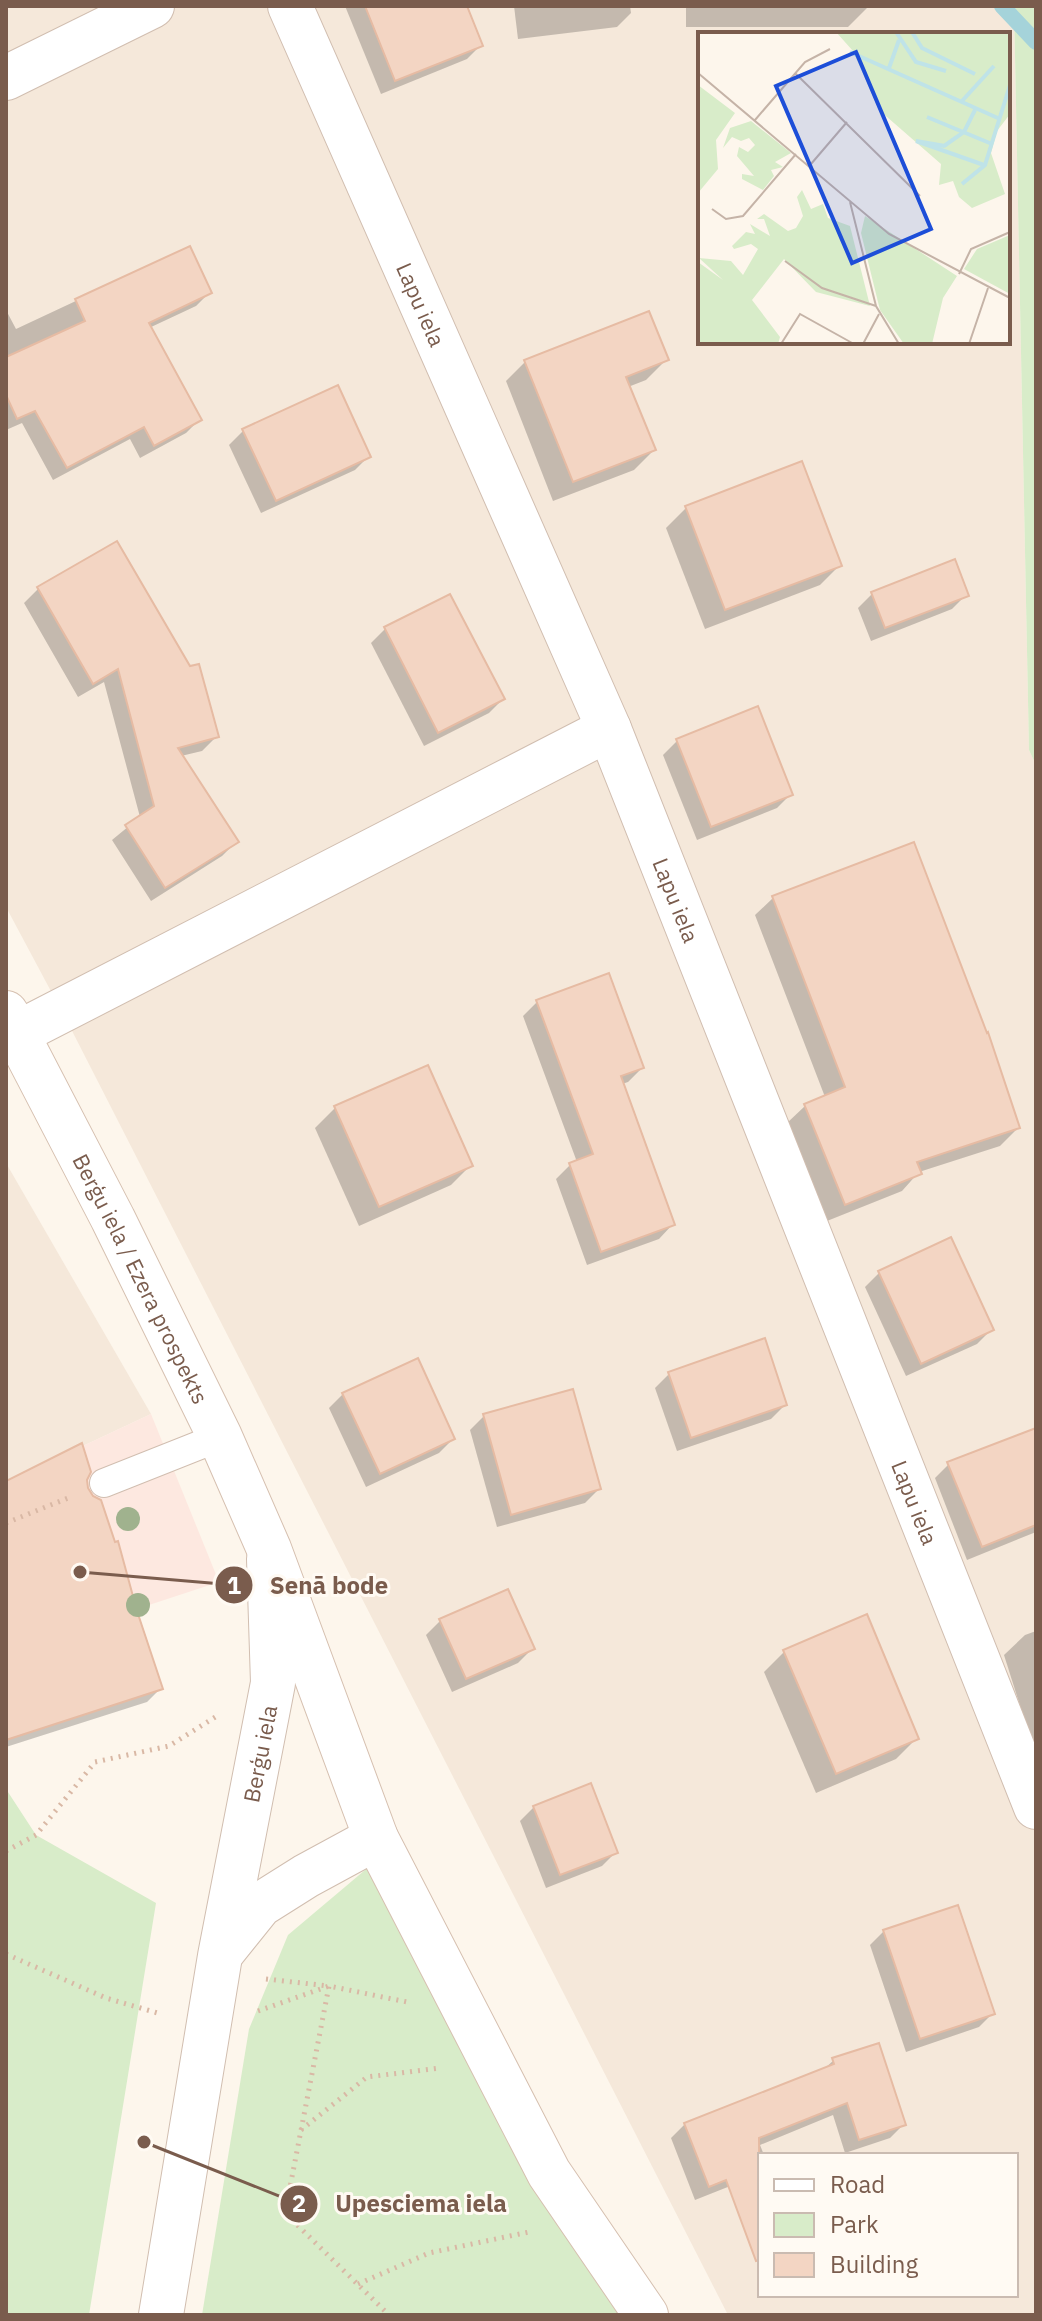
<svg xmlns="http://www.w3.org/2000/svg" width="1042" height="2321" font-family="'IBM Plex Sans',sans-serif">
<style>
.residential{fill:#f5e8da;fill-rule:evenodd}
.commercial{fill:#fde8e0}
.green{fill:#d8ecc9}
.shadow{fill:#0003}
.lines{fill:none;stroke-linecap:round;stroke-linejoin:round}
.stream{stroke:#a5d3da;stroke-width:16}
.building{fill:#f3d5c3;stroke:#e6bba3;stroke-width:2}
.service-casing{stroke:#d1beb0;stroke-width:30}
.minor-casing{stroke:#d1beb0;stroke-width:46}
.tertiary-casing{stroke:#d1beb0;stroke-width:46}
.secondary-casing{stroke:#d6c0b0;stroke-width:46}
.path{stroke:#d9b8a5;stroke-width:5;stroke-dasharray:2 6;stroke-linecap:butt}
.service{stroke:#fff;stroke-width:28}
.minor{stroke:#fff;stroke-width:44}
.tertiary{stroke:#fff;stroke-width:44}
.secondary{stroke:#fff;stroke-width:44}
.tree{fill:#a0b28e}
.labels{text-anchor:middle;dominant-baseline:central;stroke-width:6;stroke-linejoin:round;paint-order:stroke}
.street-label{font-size:22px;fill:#7a5c4d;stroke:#fffaf3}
.inset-river{fill:none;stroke:#bfe3e8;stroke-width:4}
.inset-road{fill:none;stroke:#c5b3a7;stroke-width:2}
.view{fill:#1d4ed8;fill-opacity:0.15;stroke:#1d4ed8;stroke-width:4}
.inset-edge{fill:none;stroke:#7a5c4d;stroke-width:4}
.leader{fill:none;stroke:#7a5c4d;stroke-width:3}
.callout-dot{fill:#7a5c4d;stroke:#fffaf3;stroke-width:3}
.mark-label{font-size:24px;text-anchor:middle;font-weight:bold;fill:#fff}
.callout-label{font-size:24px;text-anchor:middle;font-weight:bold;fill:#7a5c4d;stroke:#fffaf3;stroke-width:6;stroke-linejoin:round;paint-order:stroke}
</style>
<rect width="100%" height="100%" fill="#fdf6ec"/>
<g class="residential">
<path d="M 6,6 L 1014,6 L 1029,750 L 1036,765 L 1036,2315 L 728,2315 L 69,1025 L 6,907 ZM 700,34 L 1008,34 L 1008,342 L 700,342 ZM 760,2155 L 1016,2155 L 1016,2295 L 760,2295 Z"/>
<polygon points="6,1163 151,1414 6,1482"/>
</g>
<polygon class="commercial" points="151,1414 219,1582 6,1652 6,1482"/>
<g class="green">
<polygon points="1014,6 1036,6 1036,765 1029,750"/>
<polygon points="6,1789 36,1835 156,1903 89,2315 6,2315"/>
<polygon points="371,1865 624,2315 202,2315 249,2029 288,1935"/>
</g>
<g class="shadow">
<polygon points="345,6 465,6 481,45 467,59 381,94"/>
<polygon points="514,6 630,6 631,13 617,27 518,39"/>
<polygon points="686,6 868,6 868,7 848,27 686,27"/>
<polygon points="189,248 209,293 196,306 149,328 199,420 186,433 140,458 130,439 53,480 22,423 6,430 6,310 16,329"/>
<polygon points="666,360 646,380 628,387 654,450 634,470 553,501 506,381 526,361"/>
<polygon points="243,431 369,456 355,470 261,513 229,445"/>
<polygon points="686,508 840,565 820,585 705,629 666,528"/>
<polygon points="116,543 189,669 216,737 202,751 181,756 236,842 222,856 151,901 112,840 140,817 104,682 78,697 24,603 38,589"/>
<polygon points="954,562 966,595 952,609 871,641 858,608 872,594"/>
<polygon points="449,596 503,699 489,713 424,746 371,643 385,629"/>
<polygon points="677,741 791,794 777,808 697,840 663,755"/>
<polygon points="773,898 1018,1128 1000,1146 919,1172 902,1191 827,1221 787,1123 805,1106 825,1097 755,915"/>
<polygon points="608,976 642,1068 628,1082 622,1084 673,1224 659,1239 587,1265 556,1179 570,1165 577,1162 523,1016 537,1002"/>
<polygon points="335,1108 471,1165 451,1185 359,1226 315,1128"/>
<polygon points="879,1273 991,1330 977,1344 906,1376 865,1287"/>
<polygon points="669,1374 785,1405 771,1419 677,1451 655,1388"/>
<polygon points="343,1394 453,1439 439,1453 366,1487 329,1408"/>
<polygon points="484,1416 599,1489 585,1503 497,1527 470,1430"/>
<polygon points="1036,1430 1036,1532 967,1560 935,1478 949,1464"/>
<polygon points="85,1479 86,1489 160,1689 147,1702 6,1747 6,1483"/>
<polygon points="440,1621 532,1649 518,1663 452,1692 426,1635"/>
<polygon points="1036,1631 1036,1756 1004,1655 1025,1635"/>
<polygon points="784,1652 916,1739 896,1759 816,1793 764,1672"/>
<polygon points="534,1807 616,1852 602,1866 546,1888 520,1821"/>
<polygon points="884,1931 993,2013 979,2027 906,2052 870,1945"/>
<polygon points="834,2060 904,2124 890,2138 845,2153 833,2115 760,2145 764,2155 760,2155 760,2169 753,2177 695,2200 671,2138 685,2124 823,2070"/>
</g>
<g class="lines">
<polyline class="stream" points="1002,6 1036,42"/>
</g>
<g class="building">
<polygon points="365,6 467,6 483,46 395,81"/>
<polygon points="190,246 212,293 149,323 202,420 154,446 144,427 67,468 35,411 17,419 6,395 6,357 85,321 75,299"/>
<polygon points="649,311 669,360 626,377 656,450 573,482 524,360"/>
<polygon points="338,385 371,457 276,501 242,429"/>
<polygon points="802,461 842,566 725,610 685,506"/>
<polygon points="117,541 190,666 199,664 219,737 178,748 239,842 165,888 125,825 154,806 118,669 93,684 37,587"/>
<polygon points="955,559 969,596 885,628 871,592"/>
<polygon points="450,594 505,699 438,733 384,627"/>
<polygon points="758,706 793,795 711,827 676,739"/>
<polygon points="914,842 987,1033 988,1032 1020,1128 917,1162 922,1174 845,1205 804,1104 845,1087 772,896"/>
<polygon points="609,973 644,1068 621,1076 675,1225 601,1252 569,1163 593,1154 536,1000"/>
<polygon points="428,1065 473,1166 379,1207 334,1106"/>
<polygon points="951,1237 994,1330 921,1364 878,1271"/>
<polygon points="765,1338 787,1405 691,1438 668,1372"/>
<polygon points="418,1358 455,1439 380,1474 342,1393"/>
<polygon points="573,1389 601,1489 511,1515 483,1414"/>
<polygon points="1036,1428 1036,1525 982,1547 947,1462"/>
<polygon points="82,1443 91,1472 87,1480 88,1488 93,1496 101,1500 115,1542 118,1541 137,1611 163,1689 6,1740 6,1481"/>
<polygon points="508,1589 535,1649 466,1679 439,1619"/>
<polygon points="867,1614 919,1739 836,1774 783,1650"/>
<polygon points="591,1783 618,1853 560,1875 533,1806"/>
<polygon points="958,1905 995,2014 920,2039 883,1930"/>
<polygon points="879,2043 906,2125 859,2140 847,2103 759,2138 760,2260 756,2261 726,2180 709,2187 684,2123 834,2064 832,2058"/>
</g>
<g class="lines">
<g class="service-casing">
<polyline id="service" points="104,1483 220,1437"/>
</g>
<g class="minor-casing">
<g id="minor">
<path id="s1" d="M 290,6 L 609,729 L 1036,1807"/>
<polyline points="6,78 152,6"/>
<polyline points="18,1033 609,729"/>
</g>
</g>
<g class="tertiary-casing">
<g id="tertiary">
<polyline points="223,1951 260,1905 306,1876 376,1838"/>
<path id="s2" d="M 161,2315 L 220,1956 L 273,1683 L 269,1559"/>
</g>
</g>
<g class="secondary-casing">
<g id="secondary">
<path id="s3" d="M 6,1013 L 113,1219 L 220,1437 L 269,1549 L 376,1838 L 549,2173 L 646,2315"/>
</g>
</g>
<g class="path">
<polyline points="6,1523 68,1498"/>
<polyline points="6,1851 36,1835 95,1762 169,1746 217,1716"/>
<polyline points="6,1954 106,1998 161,2014"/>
<polyline points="266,1979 329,1986 285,2213 389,2315"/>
<polyline points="258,2011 329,1986 407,2002"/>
<polyline points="301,2130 367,2077 440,2068"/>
<polyline points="358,2284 429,2253 529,2232"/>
</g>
<use href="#service" class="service"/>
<use href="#minor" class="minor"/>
<use href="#tertiary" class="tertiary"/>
<use href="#secondary" class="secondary"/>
</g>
<g class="tree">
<circle cx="128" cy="1519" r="12"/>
<circle cx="138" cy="1605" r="12"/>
</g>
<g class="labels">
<g class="street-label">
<text stroke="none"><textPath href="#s1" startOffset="326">Lapu iela</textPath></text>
<text stroke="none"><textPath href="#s1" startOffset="974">Lapu iela</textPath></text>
<text stroke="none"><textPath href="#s3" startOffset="298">Berģu iela / Ezera prospekts</textPath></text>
<text stroke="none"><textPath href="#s1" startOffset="1622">Lapu iela</textPath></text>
<text stroke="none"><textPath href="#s2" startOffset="570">Berģu iela</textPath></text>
</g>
</g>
<g transform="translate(698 32)">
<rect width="312" height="312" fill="#fdf6ec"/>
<path d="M 138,0 L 312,0 L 312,82 L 299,99 L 293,121 L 307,162 L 274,176 L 261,165 L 255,149 L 241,153 L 243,132 L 181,78 L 155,19 ZM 0,53 L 37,81 L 18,108 L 20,137 L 0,161 ZM 53,89 L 93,121 L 77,130 L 85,135 L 73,138 L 76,144 L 65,158 L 44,147 L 44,142 L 56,144 L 39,124 L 41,115 L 50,120 L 57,113 L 51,106 L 43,109 L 34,105 L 25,116 L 32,96 ZM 104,158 L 113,177 L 125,172 L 130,186 L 152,194 L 172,274 L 118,260 L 86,227 L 54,268 L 82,305 L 80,312 L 0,312 L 0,230 L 25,248 L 1,226 L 33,229 L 45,243 L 60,217 L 53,212 L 36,217 L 34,214 L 48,200 L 57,202 L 52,192 L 72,204 L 66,187 L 59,187 L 66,182 L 90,199 L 98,196 L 105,184 L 99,165 ZM 167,184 L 259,244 L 245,266 L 234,312 L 206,312 L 182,278 L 163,201 ZM 312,203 L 312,262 L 266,237 L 279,217 Z" fill="#d8ecc9"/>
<path class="inset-river" d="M 198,0 L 218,30 L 248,39M 214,0 L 224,16 L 277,42M 152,20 L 302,87M 191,36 L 201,8M 264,69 L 296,34M 229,85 L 294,112M 246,114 L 266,100 L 277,78M 247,114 L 218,109 L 286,133M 264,152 L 287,133 L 312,53"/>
<path class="inset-road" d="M 0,41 L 191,202 L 312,266M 97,41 L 222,164M 57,88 L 107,30 L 132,17M 113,132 L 149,90M 152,170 L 178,274 L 201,312M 14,177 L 28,187 L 45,184 L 98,122M 87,229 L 124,256 L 178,274M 261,242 L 273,217 L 312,200M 83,312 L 102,282 L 156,312M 165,312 L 181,282M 271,312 L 290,256"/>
<path class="view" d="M 158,20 L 233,197 L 154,231 L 78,54 Z"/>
<rect width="312" height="312" class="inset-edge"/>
</g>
<path class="leader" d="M80 1572L234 1585M144 2142L299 2204"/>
<g class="callout-dot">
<circle cx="80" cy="1572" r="8"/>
<circle cx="144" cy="2142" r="8"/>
<circle cx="234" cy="1585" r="20"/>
<circle cx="299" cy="2204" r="20"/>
</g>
<g class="mark-label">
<text x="234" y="1594">1</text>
<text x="299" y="2212">2</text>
</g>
<g class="callout-label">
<text x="329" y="1594">Senā bode</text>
<text x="421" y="2212">Upesciema iela</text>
</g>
<rect width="1042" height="2321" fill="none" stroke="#7a5c4d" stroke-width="16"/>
<rect x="758" y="2153" width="260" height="144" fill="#fffaf3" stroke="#cabbb1" stroke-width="2"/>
<rect x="774" y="2179" width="40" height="12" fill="#ffffff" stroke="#cabbb1" stroke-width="2"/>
<text x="830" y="2193" font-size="24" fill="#7a5c4d">Road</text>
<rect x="774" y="2213" width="40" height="24" fill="#d8ecc9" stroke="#cabbb1" stroke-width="2"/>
<text x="830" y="2233" font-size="24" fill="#7a5c4d">Park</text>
<rect x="774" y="2253" width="40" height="24" fill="#f3d5c3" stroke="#cabbb1" stroke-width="2"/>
<text x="830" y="2273" font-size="24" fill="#7a5c4d">Building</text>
</svg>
